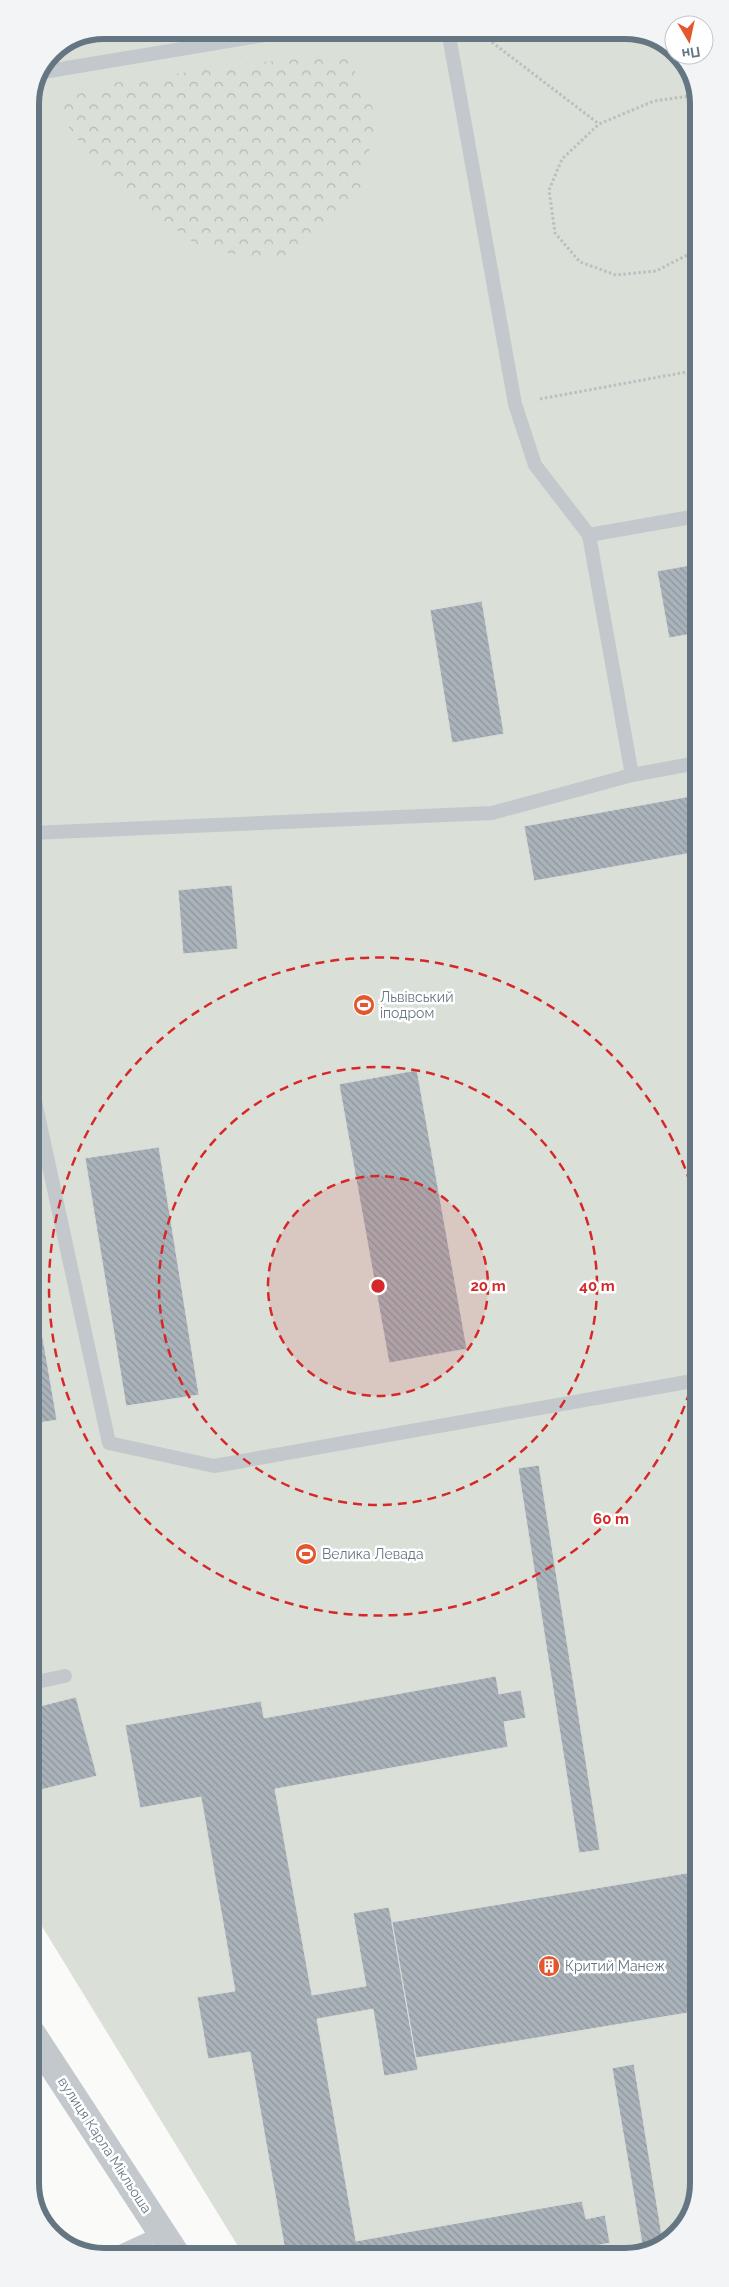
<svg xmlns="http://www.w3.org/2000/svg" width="729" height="2287" font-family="Raleway,sans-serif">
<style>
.green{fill:#dadfd7}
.forest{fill:url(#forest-crowns)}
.building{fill:url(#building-back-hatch);stroke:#dcdcda}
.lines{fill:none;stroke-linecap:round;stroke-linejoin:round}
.path{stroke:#bbbfc2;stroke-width:3;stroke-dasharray:2.5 2.5;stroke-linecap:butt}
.service{stroke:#c3c8cc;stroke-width:14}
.minor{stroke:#c3c8cc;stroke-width:28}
.ring{fill:none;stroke:#d62828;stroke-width:2.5;stroke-dasharray:9 6}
.labels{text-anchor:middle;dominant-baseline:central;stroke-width:5;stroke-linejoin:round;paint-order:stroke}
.poi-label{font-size:14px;fill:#657683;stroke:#fff;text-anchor:start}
.street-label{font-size:14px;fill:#657683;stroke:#fff}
.rim{fill:none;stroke:#657683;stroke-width:6}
.centre{fill:#d62828;stroke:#fff;stroke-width:2.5}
.ring-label{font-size:15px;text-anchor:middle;font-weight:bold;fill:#d62828;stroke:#fff;stroke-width:5;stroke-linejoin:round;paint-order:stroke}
</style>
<defs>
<pattern id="forest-crowns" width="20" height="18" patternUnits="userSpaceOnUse" patternTransform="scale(1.25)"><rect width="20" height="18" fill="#dadfd7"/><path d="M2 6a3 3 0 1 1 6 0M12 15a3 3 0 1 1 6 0" fill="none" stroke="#b4b9b4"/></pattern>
<pattern id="building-back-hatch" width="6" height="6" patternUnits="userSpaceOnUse" patternTransform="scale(1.25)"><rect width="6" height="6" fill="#aab3b9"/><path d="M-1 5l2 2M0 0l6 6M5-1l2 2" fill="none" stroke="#8e969c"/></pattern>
</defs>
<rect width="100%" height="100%" fill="#fafaf8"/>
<polygon class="green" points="104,30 630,30 674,48 674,55 678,55 697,85 699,2183 684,2228 644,2255 244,2256 32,1910 30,99 52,51"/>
<polygon class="forest" points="347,55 377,117 361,187 282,261 202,249 130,195 84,148 52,104 106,84 251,63"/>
<g class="building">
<polygon points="697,564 697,633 669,638 657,571"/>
<polygon points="482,601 504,734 452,743 430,610"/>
<polygon points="697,795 697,852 534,881 524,826"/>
<polygon points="232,885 238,949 183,954 178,890"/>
<polygon points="417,1070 467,1349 389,1363 339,1084"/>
<polygon points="159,1147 199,1395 126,1406 85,1158"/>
<polygon points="42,1333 57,1420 32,1424 31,1335"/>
<polygon points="539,1465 600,1850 579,1853 518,1468"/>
<polygon points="496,1676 499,1694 521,1690 526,1718 504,1722 508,1747 275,1789 312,1995 366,1986 353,1913 389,1907 392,1922 418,2070 384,2076 373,2009 317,2019 356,2241 582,2201 586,2219 605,2215 610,2243 590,2247 591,2255 286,2256 250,2052 208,2059 197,1997 235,1991 201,1797 140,1808 125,1725 261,1701 264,1718"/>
<polygon points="76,1697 97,1776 32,1792 32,1708"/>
<polygon points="699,1871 699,2011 416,2058 392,1922"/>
<polygon points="634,2064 663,2242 644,2255 612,2068"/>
</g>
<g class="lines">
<g class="path">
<polyline points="476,30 599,124"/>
<polyline points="697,95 654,101 599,124 562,159 549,190 555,233 580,262 616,275 656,271 697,250"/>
<polyline points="540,399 697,370"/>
</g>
<g class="service">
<polyline points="448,30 515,404 535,465 589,535 632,775"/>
<polyline points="43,72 295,30"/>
<polyline points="589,535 697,516"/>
<polyline points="31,833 492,813 632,775 697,763"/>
<polyline points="31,1083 109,1443 214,1466 698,1380"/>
<polyline points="32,1683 65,1676"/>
<polyline points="109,2257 161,2233"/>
</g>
<polyline class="minor" points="32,2034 177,2256"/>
</g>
<circle cx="378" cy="1286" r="110" fill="#d62828" fill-opacity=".12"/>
<g class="ring">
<circle cx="378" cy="1286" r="110"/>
<circle cx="378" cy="1286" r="219"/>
<path d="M698 1363A329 329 0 1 1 697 1206"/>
</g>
<defs>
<g id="stadium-disc" transform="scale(1.125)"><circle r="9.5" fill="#e4572e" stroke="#fff"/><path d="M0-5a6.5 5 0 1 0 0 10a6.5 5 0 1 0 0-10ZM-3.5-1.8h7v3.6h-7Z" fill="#fff"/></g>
<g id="building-disc" transform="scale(1.125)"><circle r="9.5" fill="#e4572e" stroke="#fff"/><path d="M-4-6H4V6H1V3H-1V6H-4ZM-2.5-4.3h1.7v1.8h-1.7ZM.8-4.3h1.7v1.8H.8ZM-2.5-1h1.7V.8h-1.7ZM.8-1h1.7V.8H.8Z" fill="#fff"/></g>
</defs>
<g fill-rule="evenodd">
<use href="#stadium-disc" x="364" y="1005"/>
<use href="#stadium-disc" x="306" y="1554"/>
<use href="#building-disc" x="549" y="1966"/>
</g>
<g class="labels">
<g class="poi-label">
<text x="380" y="997">Львівський<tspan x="380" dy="16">іподром</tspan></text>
<text x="322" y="1554">Велика Левада</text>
<text x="565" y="1966">Критий Манеж</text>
</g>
<g class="street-label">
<text transform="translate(105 2145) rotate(57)">вулиця Карла Мікльоша</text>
</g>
</g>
<path d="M0 0H729V2287H0ZM104 39H625A65 65 0 0 1 690 104V2183A65 65 0 0 1 625 2248H104A65 65 0 0 1 39 2183V104A65 65 0 0 1 104 39Z" fill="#f3f4f5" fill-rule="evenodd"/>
<path class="rim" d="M104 39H625A65 65 0 0 1 690 104V2183A65 65 0 0 1 625 2248H104A65 65 0 0 1 39 2183V104A65 65 0 0 1 104 39Z"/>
<circle cx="378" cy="1286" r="8" class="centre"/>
<g class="ring-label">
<text x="488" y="1291">20 m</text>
<text x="597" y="1291">40 m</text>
<text x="611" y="1524">60 m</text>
</g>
<g transform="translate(689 40) rotate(171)"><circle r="24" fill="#ffffff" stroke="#c1c8cd"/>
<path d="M0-4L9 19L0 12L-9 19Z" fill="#e4572e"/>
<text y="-8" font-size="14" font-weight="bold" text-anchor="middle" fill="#657683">Пн</text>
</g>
</svg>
